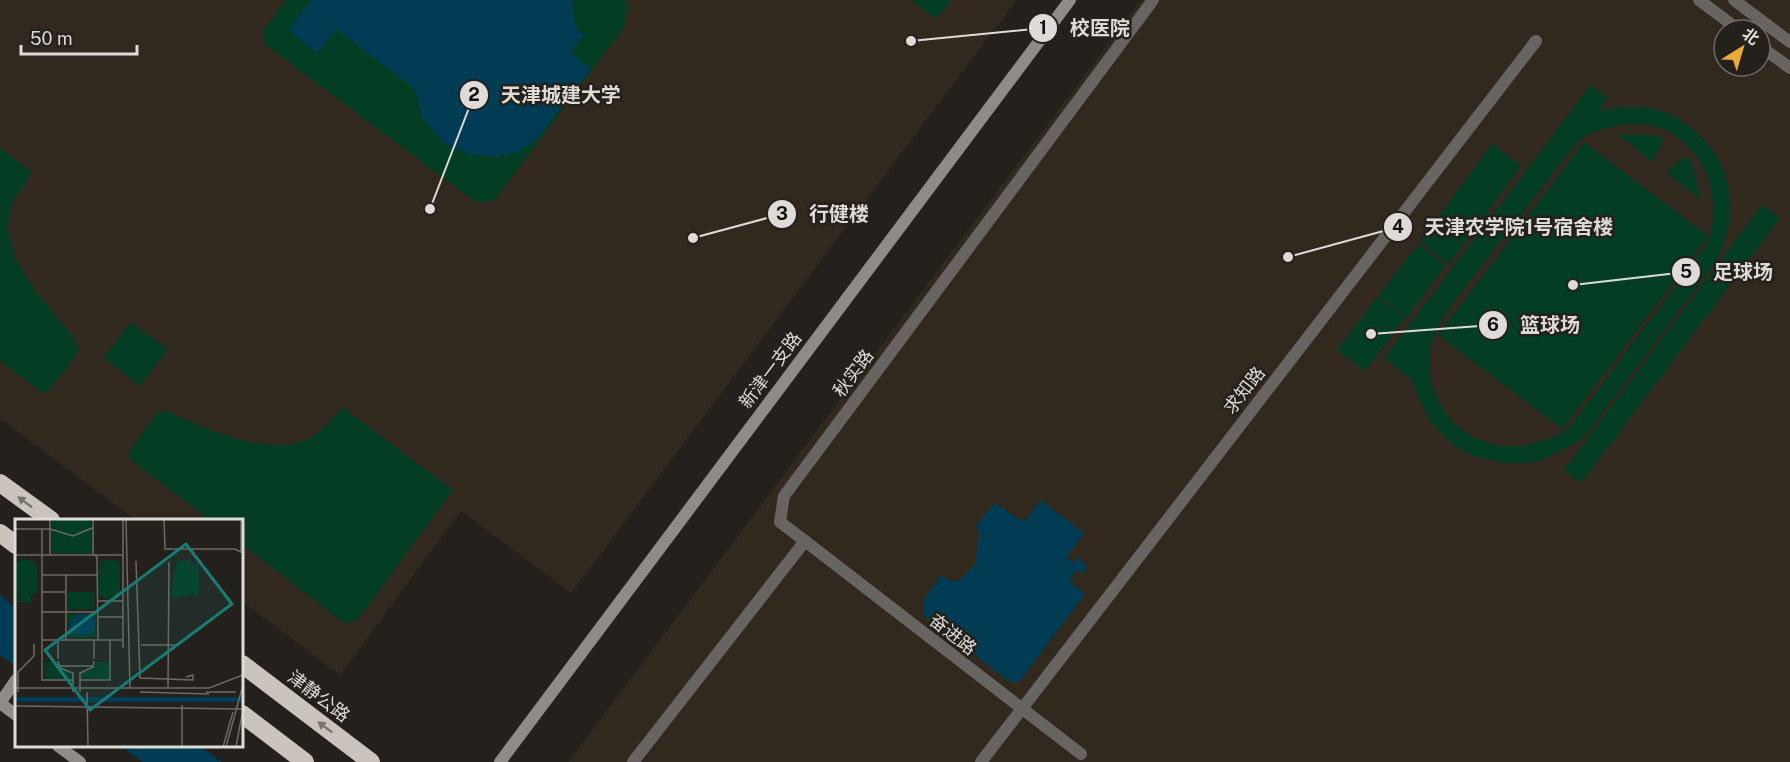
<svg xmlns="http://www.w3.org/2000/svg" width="1790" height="762" font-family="'Public Sans','Noto Sans SC',sans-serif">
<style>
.built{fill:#31291e;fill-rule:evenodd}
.green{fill:#033d24;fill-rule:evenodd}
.water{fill:#013c55}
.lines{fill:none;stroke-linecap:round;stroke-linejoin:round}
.street{stroke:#676462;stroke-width:12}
.secondary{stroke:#8f8b86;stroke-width:12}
.highway{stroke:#cac4bc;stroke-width:18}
.oneway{fill:#77726c}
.labels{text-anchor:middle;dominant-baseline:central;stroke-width:5;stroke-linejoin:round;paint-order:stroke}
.street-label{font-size:18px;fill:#dedbd8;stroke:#24201b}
.inset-road{fill:none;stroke:#6e6b67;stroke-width:1.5}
.view{fill:#197b73;fill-opacity:0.15;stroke:#197b73;stroke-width:3}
.inset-edge{fill:none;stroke:#dedbd8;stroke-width:3}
.leader{fill:none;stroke:#dedbd8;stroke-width:2}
.callout-dot{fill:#dedbd8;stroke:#24201b;stroke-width:2}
.mark-label{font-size:18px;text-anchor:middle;font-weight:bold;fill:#111}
.callout-label{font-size:20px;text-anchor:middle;font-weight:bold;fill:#dedbd8;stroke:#24201b;stroke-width:5;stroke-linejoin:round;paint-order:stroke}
</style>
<rect width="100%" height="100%" fill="#24201b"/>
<g class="built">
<polygon points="0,0 1017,0 571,593 461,511 340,675 242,601 242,520 136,520 0,418"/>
<path d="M 1141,0 L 1790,0 L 1790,762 L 568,762 ZM 1724,30 L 1760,30 L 1760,66 L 1724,66 Z"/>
</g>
<g class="green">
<polygon points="286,0 622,0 628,4 624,27 494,201 475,202 263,43 263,31"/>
<polygon points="911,0 951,0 936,19"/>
<path d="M 1591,85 L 1608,98 L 1598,111 C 1620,106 1641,105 1662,111 C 1677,116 1690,126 1701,137 C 1736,173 1739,222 1714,264 L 1588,432 L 1578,442 L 1542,460 L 1528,463 L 1504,463 L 1475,457 L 1453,445 L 1433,425 L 1427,415 L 1420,402 L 1413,381 L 1384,358 ZM 1637,124 C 1645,125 1653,125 1660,128 C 1706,145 1724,201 1707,244 L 1570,427 C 1557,437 1544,441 1528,445 C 1476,455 1430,416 1429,363 C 1429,345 1436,330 1444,315 L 1576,143 C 1593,129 1615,125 1637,124 Z"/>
<polygon points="1618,134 1661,136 1663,141 1652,162"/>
<polygon points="1584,142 1708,236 1562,429 1438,335"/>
<polygon points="1492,144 1521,166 1449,264 1420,242"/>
<polygon points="0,148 32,172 13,201 7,226 14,256 33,288 75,340 78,349 76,355 50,389 46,393 40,391 0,361"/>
<polygon points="1684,158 1690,158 1701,200 1666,172"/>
<polygon points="1762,205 1780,218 1581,483 1564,470"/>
<polygon points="1418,244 1446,265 1406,318 1378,296"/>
<polygon points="1377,297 1405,318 1365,371 1337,350"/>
<polygon points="130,322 168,349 140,386 104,358"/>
<path d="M 342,407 L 453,490 L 358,619 L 350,623 L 344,623 L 242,544 L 242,520 L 210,520 L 131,460 L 128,453 L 157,413 L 167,411 C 207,429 259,455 305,441 C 318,437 333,417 342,407 Z"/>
</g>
<g class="water">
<polygon points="311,0 571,0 576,29 584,35 570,53 591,69 536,140 517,152 495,157 469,154 444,143 423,119 414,88 336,29 318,53 288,30"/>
<polygon points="1041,500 1084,533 1066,558 1074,563 1077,557 1087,566 1082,574 1076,570 1069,581 1085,594 1019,682 1010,682 923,615 923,601 941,575 948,580 959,581 975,565 979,533 976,526 995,503 1018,519 1025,521"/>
<polygon points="0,595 16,608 16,667 0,655"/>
<polygon points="121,746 200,746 222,762 143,762"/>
</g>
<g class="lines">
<g class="street">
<polyline points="1699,0 1739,30"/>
<polyline points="1734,0 1790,42"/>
<polyline points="1760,46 1790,68"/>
<polyline points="805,541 1081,754"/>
<polyline points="633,762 805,541 780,522 784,496 1153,0"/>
<polyline points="981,762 1536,41"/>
</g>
<g class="secondary">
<polyline points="0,703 16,680"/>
<polyline points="0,703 16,715"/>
<polyline points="58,746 80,762"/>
<polyline points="500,762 1070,0"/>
</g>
<g class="highway">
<polyline points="0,483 51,520"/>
<polyline points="0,533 16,545"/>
<polyline points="242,664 371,762"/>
<polyline points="242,714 305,762"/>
</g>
</g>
<defs><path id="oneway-solid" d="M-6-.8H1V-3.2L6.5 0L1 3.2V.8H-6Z" transform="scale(1.5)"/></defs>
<g class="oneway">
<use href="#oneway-solid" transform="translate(25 502) rotate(-143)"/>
<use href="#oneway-solid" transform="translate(325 727) rotate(-143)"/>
</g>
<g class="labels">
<g class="street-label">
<text transform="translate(770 370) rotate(-53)">新津一支路</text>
<text transform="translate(853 373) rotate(-53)">秋实路</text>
<text transform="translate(1244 390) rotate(-52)">求知路</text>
<text transform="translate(953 634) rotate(38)">奋进路</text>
<text transform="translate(319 696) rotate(37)">津静公路</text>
</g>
</g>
<g transform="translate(15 519)">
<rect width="228" height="228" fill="#24201b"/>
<path d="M 37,0 L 76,0 L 77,34 L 37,34 ZM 10,39 L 22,45 L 23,70 L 15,79 L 17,84 L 2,83 L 2,79 L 8,79 L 1,75 L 1,43 ZM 94,40 L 105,43 L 105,77 L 93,80 L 83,77 L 84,43 ZM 173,41 L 181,47 L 183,42 L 184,75 L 156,79 L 161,43 ZM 53,73 L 79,73 L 79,90 L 53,90 L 52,82 L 64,82 L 53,81 ZM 80,94 L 81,118 L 53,119 L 52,95 ZM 29,143 L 43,143 L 57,155 L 56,160 L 30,160 ZM 81,143 L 95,143 L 94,160 L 67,159 L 67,154 L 78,150 Z" fill="#033d24"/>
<path d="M 61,96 L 74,96 L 81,101 L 78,114 L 54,116 L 54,104 ZM 0,178 L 228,178 L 228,183 L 0,183 Z" fill="#013c55"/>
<path class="inset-road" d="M 35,0 L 35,36M 78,0 L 78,35 L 82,38 L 83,121M 108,0 L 108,129M 111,0 L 115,169M 149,0 L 150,30 L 220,30 L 228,34M 226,0 L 226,33M 0,10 L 35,10 L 58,17 L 77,9M 27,10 L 27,161 L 58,161M 0,36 L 108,36M 121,42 L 125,159 L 178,161 L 178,156 L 171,158M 27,56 L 51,56M 27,73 L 51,73M 82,82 L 108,82M 27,93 L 83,93M 83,98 L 108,98M 27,121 L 108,121M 43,121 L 43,140M 51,121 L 51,56 L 82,56M 79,121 L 79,140M 126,126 L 160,126M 43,142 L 45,149 L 58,154 L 58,173M 44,147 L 78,147M 64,161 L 95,161 L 95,121M 153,168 L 154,43M 0,169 L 194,169 L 228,156M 3,173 L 3,153 L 19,137 L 19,125M 65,173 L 65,154 L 78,148 L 79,142M 72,173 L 73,228M 125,173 L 194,175M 191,173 L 221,173M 167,186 L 167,228M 0,187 L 228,190M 208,228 L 218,193M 211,228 L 228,166M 221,228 L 228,190"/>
<path class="view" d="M 171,25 L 217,85 L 75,191 L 30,131 Z"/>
<rect width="228" height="228" class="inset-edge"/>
</g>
<path class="leader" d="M911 41L1043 28M430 209L474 95M693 238L782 214M1288 257L1398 227M1573 285L1686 272M1371 334L1493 325"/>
<g class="callout-dot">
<circle cx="911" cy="41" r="6"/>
<circle cx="430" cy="209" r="6"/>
<circle cx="693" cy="238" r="6"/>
<circle cx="1288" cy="257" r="6"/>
<circle cx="1573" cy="285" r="6"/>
<circle cx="1371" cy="334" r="6"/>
<circle cx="1043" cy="28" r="15"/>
<circle cx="474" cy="95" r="15"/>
<circle cx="782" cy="214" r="15"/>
<circle cx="1398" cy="227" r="15"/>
<circle cx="1686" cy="272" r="15"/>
<circle cx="1493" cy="325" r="15"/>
</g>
<g class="mark-label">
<text x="1043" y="34">1</text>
<text x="474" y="101">2</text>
<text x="782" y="220">3</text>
<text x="1398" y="233">4</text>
<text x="1686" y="278">5</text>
<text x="1493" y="331">6</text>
</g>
<g class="callout-label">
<text x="1100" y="35">校医院</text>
<text x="561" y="102">天津城建大学</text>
<text x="839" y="221">行健楼</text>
<text x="1519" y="234">天津农学院1号宿舍楼</text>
<text x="1743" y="279">足球场</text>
<text x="1550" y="332">篮球场</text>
</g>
<g transform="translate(1742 48) rotate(37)"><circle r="28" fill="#24201b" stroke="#6e6b67" stroke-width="1.5"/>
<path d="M0-4.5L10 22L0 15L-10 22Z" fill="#eaaa39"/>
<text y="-9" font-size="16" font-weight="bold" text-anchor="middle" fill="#dedbd8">北</text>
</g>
<path d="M21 45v9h116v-9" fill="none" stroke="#dedbd8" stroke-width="3"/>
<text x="30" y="45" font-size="18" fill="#dedbd8" stroke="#24201b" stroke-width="4.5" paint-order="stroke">50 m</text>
</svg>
